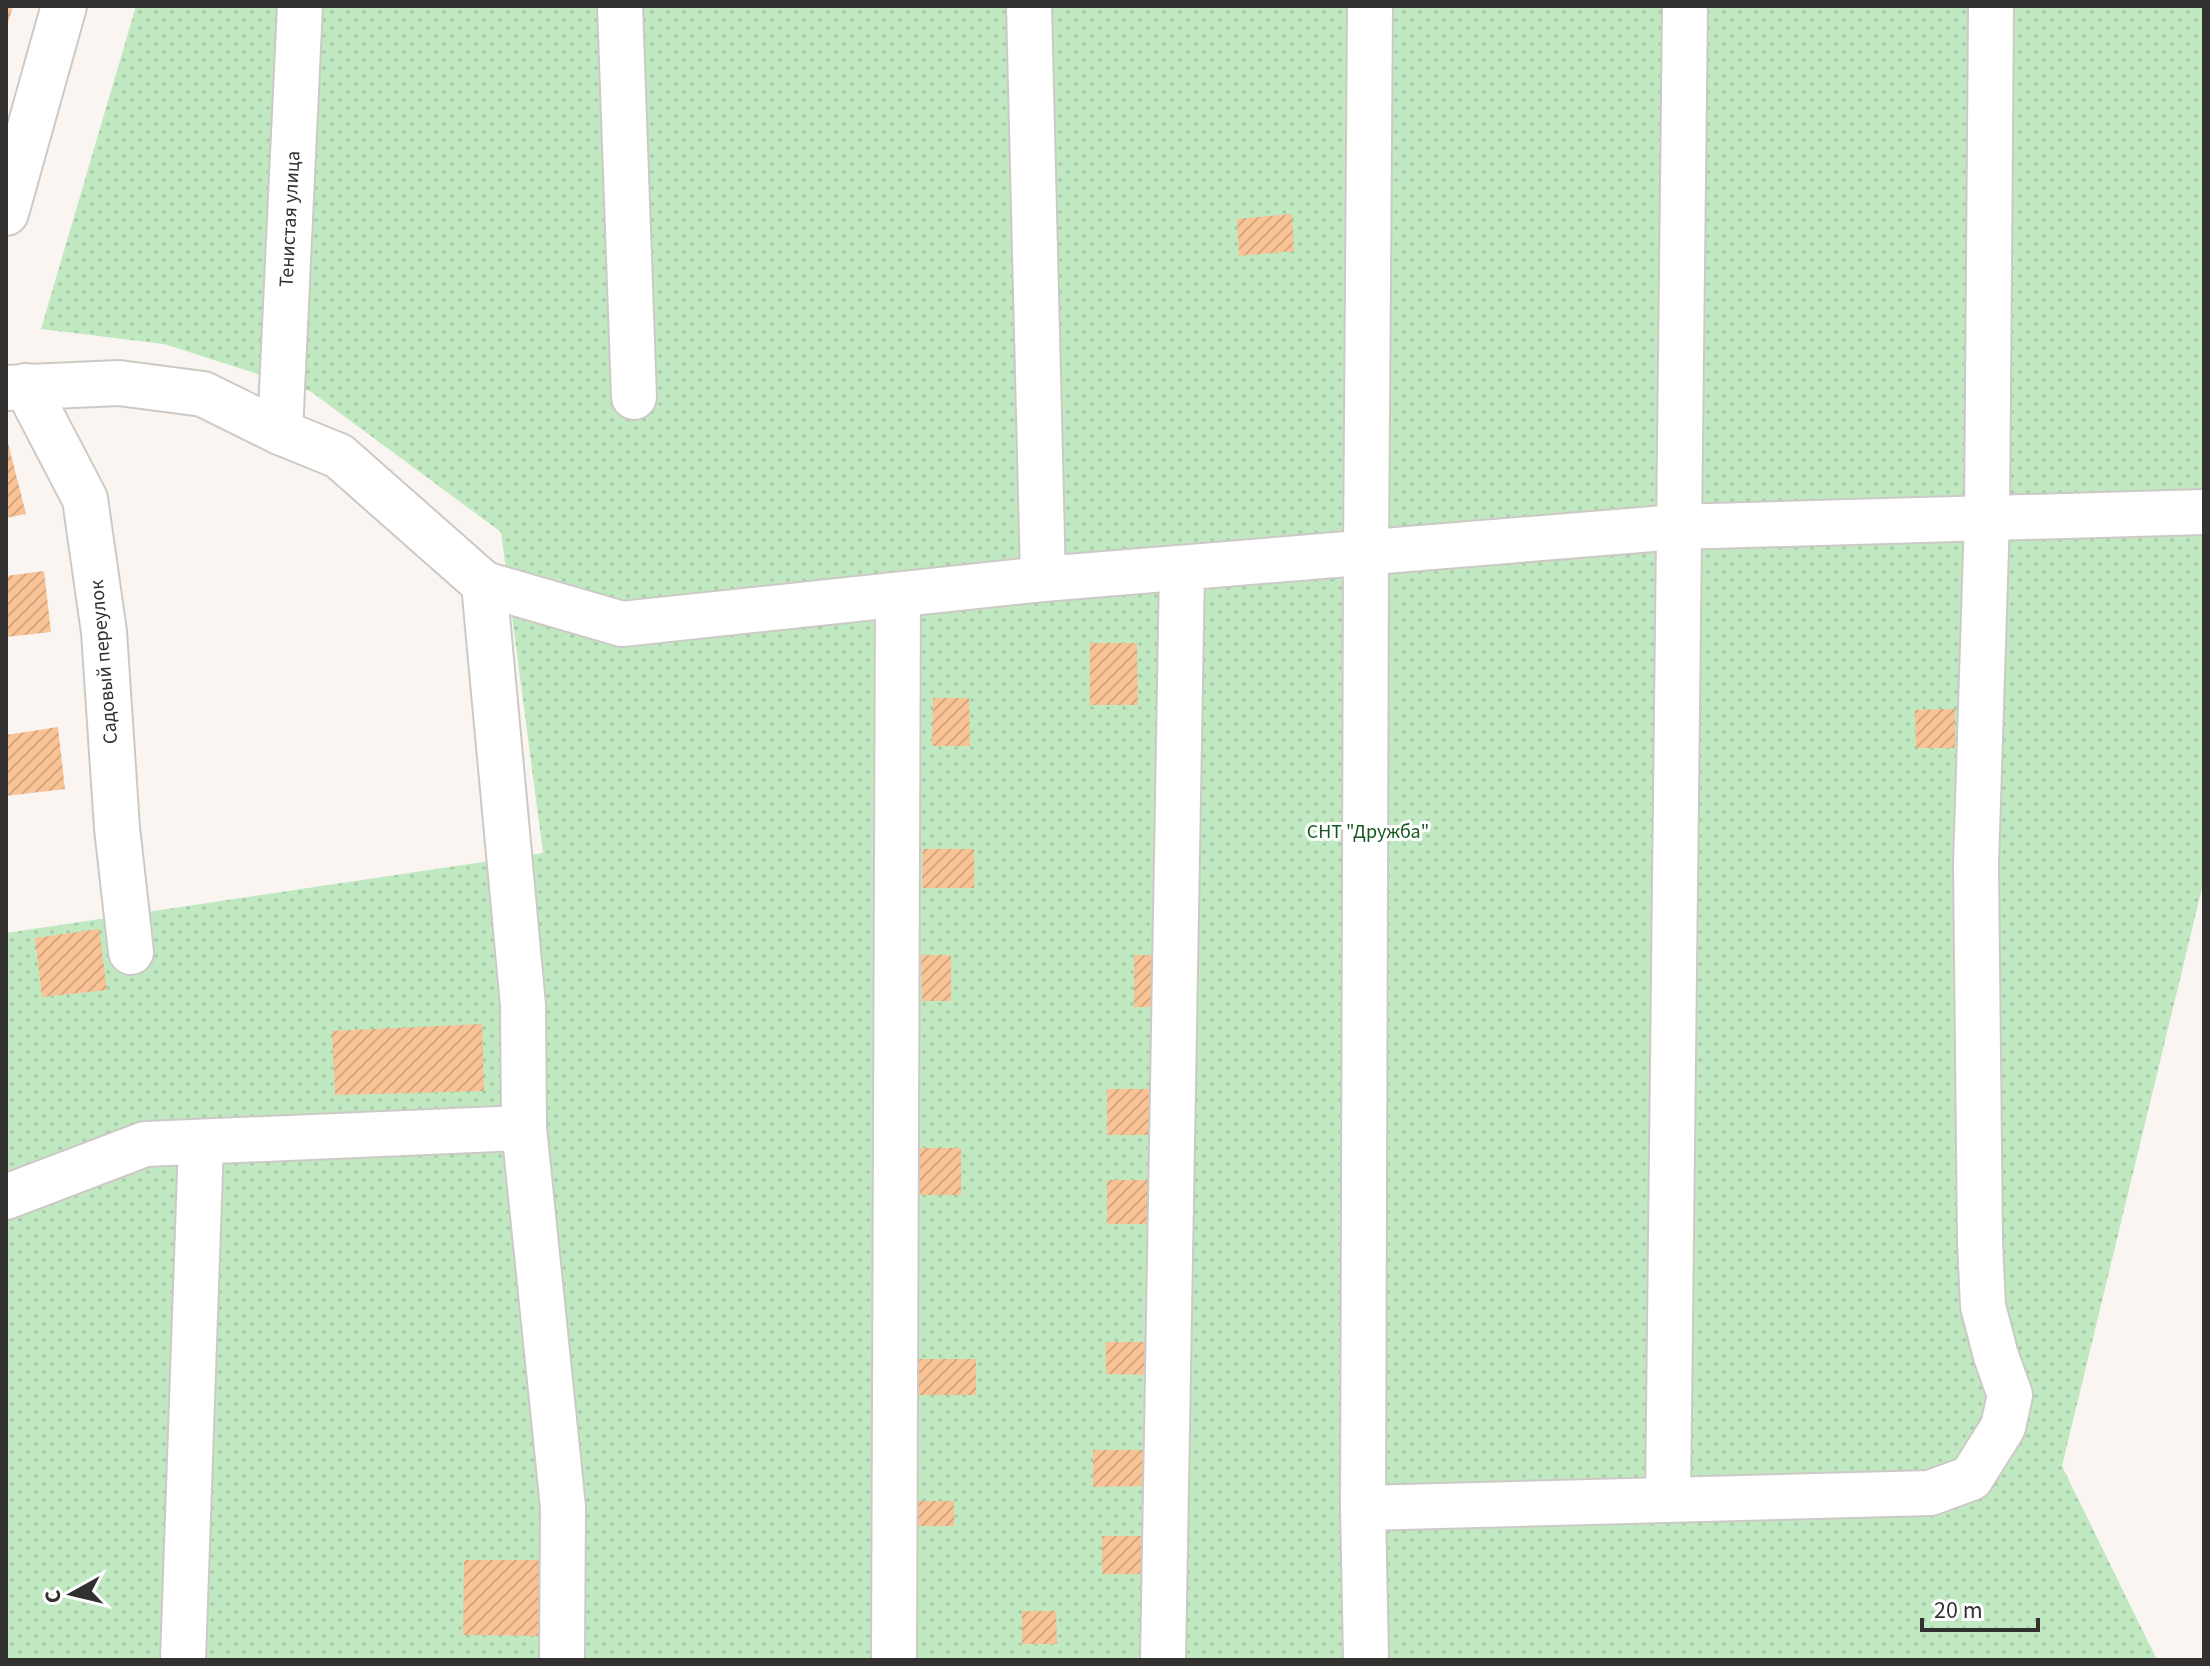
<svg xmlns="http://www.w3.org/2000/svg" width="2210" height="1666" font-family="'Source Sans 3',sans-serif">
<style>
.garden{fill:url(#garden-dots)}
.building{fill:url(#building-hatch)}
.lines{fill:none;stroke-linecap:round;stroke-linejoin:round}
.minor-casing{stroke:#cdc9c5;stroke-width:48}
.minor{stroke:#fff;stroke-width:44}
.labels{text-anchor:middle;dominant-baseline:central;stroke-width:6;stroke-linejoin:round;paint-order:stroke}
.street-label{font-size:20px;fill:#32312f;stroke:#fff}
.park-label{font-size:20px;fill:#13581f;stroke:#fff}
</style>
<defs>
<pattern id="garden-dots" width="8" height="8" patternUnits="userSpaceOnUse" patternTransform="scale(2)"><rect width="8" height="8" fill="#c0e9c2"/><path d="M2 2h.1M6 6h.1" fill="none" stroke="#a5c8a7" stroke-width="1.8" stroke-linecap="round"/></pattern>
<pattern id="building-hatch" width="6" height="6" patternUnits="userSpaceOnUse" patternTransform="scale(2)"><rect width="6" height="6" fill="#f9c395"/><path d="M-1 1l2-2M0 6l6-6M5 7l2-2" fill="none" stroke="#d6a881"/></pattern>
</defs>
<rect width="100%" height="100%" fill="#faf5f1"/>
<polygon class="garden" points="136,6 2204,6 2204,880 2062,1466 2157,1660 6,1660 6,933 543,853 501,532 310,391 164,344 41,329"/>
<g class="building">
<polygon points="6,6 13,6 7,26 6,26"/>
<polygon points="1292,214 1294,251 1239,256 1237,219"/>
<polygon points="6,435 26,514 6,518"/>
<polygon points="44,571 51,632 6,637 6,576"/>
<polygon points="1090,643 1137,643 1138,705 1090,705"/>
<polygon points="933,698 969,698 970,746 932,746"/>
<polygon points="1955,709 1955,748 1916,748 1915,710"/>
<polygon points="58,727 65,789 6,796 6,735"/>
<polygon points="923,849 974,849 974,888 922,888"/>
<polygon points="99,929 107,990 42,997 35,938"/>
<polygon points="921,955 951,955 951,1001 922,1001"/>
<rect x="1134" y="955" width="30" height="52"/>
<polygon points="482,1024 484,1091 335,1095 332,1031"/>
<rect x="1107" y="1089" width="46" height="46"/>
<rect x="911" y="1148" width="50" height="47"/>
<rect x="1107" y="1180" width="46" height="44"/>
<polygon points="1106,1342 1149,1342 1149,1375 1106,1374"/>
<rect x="904" y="1359" width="72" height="36"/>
<polygon points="1093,1450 1147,1450 1146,1486 1093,1487"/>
<rect x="912" y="1501" width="42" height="25"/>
<polygon points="1102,1536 1151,1536 1152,1574 1102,1574"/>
<polygon points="464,1560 541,1560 541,1636 463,1635"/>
<polygon points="1022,1611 1056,1611 1057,1644 1022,1644"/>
</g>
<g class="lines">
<g class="minor-casing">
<g id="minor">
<polyline points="620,6 634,397"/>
<polyline points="1029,6 1043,579"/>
<polyline points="6,213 64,6"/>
<polyline points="26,386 85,499 104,632 117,828 131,952"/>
<polyline points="6,388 119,383 203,394 280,432 339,456 484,584 523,1005 524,1128 563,1507 562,1660"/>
<polyline points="280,432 300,6"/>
<polyline points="484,584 622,624 1043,579 1677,527 2204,512"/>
<polyline points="6,1197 145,1144 524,1128"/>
<polyline points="1668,1500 1685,6"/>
<polyline points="1363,1508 1930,1493 1971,1478 2003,1427 2010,1395 1996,1356 1983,1306 1980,1242 1976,864 1987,518 1991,6"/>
<polyline points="183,1660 201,1143"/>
<polyline points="894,1660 898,595"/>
<polyline points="1163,1660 1182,568"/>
<polyline points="1366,1660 1363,1508 1366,553 1370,6"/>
</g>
</g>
<use href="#minor" class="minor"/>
</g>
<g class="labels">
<g class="street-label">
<text transform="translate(290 219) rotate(-87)">Тенистая улица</text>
<text transform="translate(104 662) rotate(-95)">Садовый переулок</text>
</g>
<g class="park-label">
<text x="1368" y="832">СНТ "Дружба"</text>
</g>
</g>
<rect width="2210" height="1666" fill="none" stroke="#32312f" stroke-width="16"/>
<g transform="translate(72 1594) rotate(262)" stroke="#ffffff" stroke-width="6" paint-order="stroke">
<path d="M0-6L14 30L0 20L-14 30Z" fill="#32312f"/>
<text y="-12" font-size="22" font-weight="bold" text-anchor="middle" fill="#32312f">С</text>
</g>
<path d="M1922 1618v12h116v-12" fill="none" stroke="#32312f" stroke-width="4"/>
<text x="1934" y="1618" font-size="24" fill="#32312f" stroke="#ffffff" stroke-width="6" paint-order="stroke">20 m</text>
</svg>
